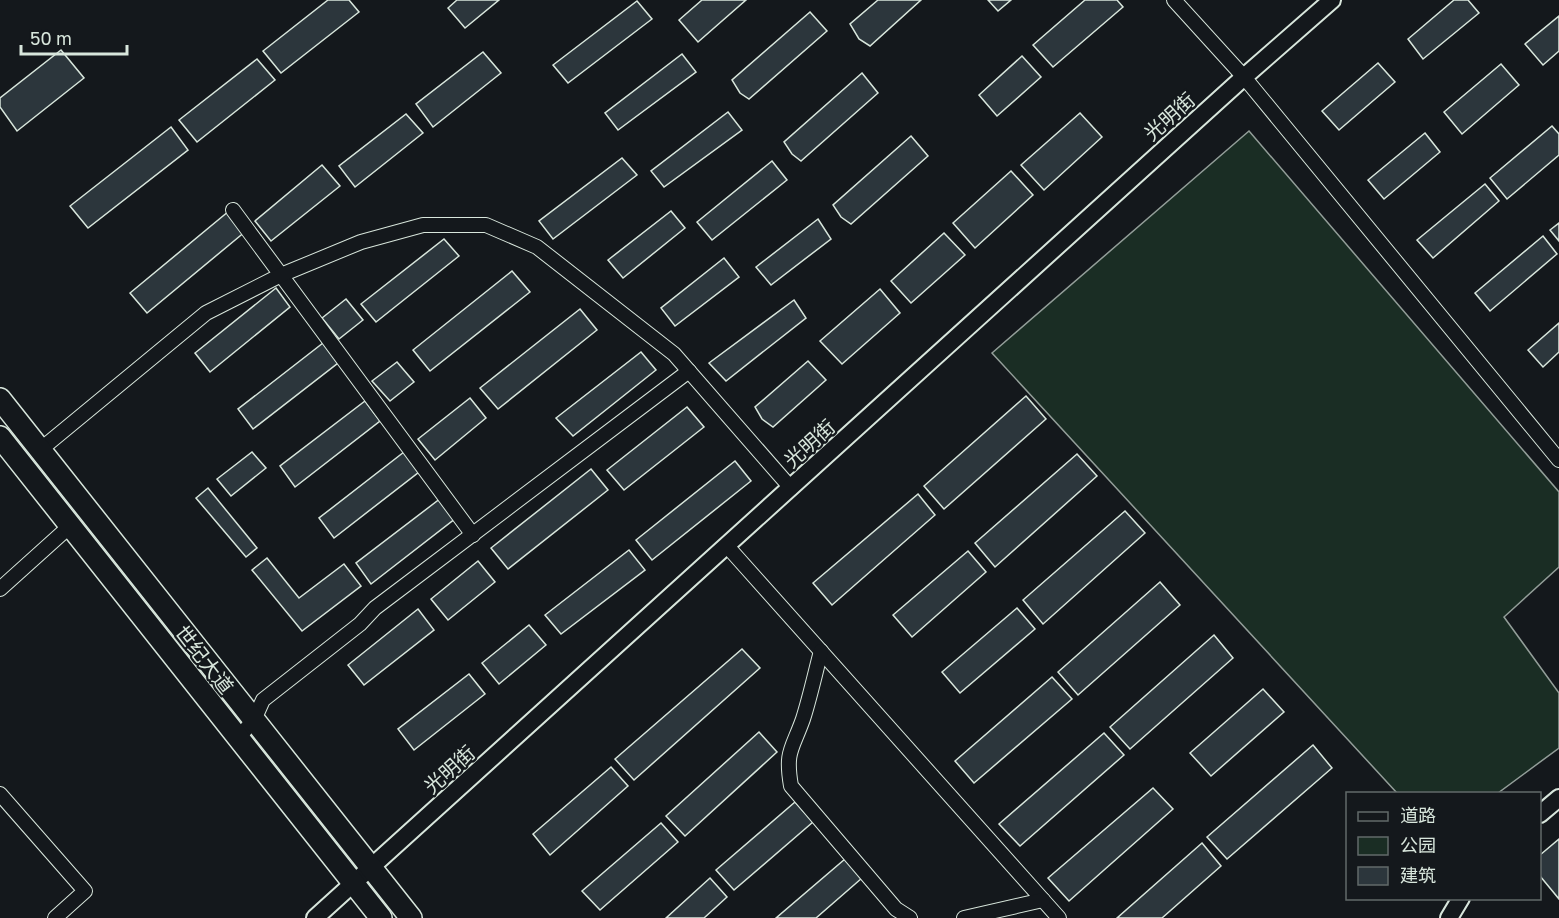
<svg xmlns="http://www.w3.org/2000/svg" width="1559" height="918" font-family="'Golos Text','Noto Sans SC',sans-serif">
<style>
.green{fill:#1a2d24;stroke:#939e99;stroke-width:1.5}
.building{fill:#2c363c;stroke:#d8e6dc;stroke-width:1.5}
.lines{fill:none;stroke-linecap:round;stroke-linejoin:round}
.minor-casing{stroke:#d8e6dc;stroke-width:16}
.tertiary-casing{stroke:#d8e6dc;stroke-width:20}
.primary-casing{stroke:#d8e6dc;stroke-width:24}
.minor{stroke:#14181c;stroke-width:14}
.tertiary{stroke:#14181c;stroke-width:16}
.primary{stroke:#14181c;stroke-width:21}
.labels{text-anchor:middle;dominant-baseline:central;stroke-width:4.5;stroke-linejoin:round;paint-order:stroke}
.street-label{font-size:20px;fill:#d8e6dc;stroke:#14181c}
</style>
<rect width="100%" height="100%" fill="#14181c"/>
<polygon class="green" points="1249,131 1559,492 1559,567 1504,617 1559,693 1559,748 1498,793 1397,793 992,353"/>
<g class="building">
<polygon points="328,0 349,0 359,12 281,73 263,51"/>
<polygon points="457,0 499,0 465,28 448,8"/>
<polygon points="702,0 746,0 698,42 679,20"/>
<polygon points="878,0 921,0 870,46 859,39 850,24"/>
<polygon points="988,0 1011,0 998,11"/>
<polygon points="1085,0 1117,0 1123,7 1053,67 1033,45"/>
<polygon points="1454,0 1468,0 1479,13 1423,59 1408,39"/>
<polygon points="637,1 652,19 568,83 553,65"/>
<polygon points="810,12 827,31 749,99 740,93 732,80"/>
<polygon points="1559,16 1559,51 1543,65 1525,44"/>
<polygon points="61,50 84,78 17,131 0,107 0,98"/>
<polygon points="483,52 501,73 433,127 416,104"/>
<polygon points="682,54 696,72 618,130 605,113"/>
<polygon points="1022,56 1041,77 997,116 979,95"/>
<polygon points="257,59 275,80 197,142 179,120"/>
<polygon points="1378,63 1395,82 1339,130 1322,111"/>
<polygon points="1501,64 1519,85 1462,134 1444,112"/>
<polygon points="862,73 878,93 801,161 792,154 784,142"/>
<polygon points="728,112 742,130 664,187 651,171"/>
<polygon points="1080,113 1102,137 1044,190 1021,165"/>
<polygon points="406,114 423,133 355,187 339,166"/>
<polygon points="1552,126 1559,134 1559,155 1507,199 1490,178"/>
<polygon points="171,127 188,150 88,228 70,206"/>
<polygon points="1425,133 1440,152 1384,199 1368,180"/>
<polygon points="911,136 928,156 851,224 841,217 833,205"/>
<polygon points="622,158 637,175 553,239 539,221"/>
<polygon points="772,161 787,180 712,240 697,222"/>
<polygon points="322,165 340,186 271,241 255,221"/>
<polygon points="1011,171 1033,195 975,248 953,223"/>
<polygon points="1485,184 1499,201 1433,258 1417,240"/>
<polygon points="229,211 246,231 147,313 130,293"/>
<polygon points="671,211 685,228 623,278 608,260"/>
<polygon points="818,219 831,239 771,285 756,267"/>
<polygon points="1559,223 1559,241 1550,230"/>
<polygon points="944,233 965,255 911,303 891,281"/>
<polygon points="1543,236 1557,254 1490,311 1475,293"/>
<polygon points="444,239 459,256 376,322 361,304"/>
<polygon points="724,258 739,277 675,326 661,308"/>
<polygon points="512,271 530,292 430,371 413,350"/>
<polygon points="276,288 290,307 210,372 195,353"/>
<polygon points="880,289 900,313 842,364 820,341"/>
<polygon points="346,299 363,320 339,339 322,318"/>
<polygon points="794,300 806,318 726,381 709,363"/>
<polygon points="580,309 597,330 498,409 480,388"/>
<polygon points="1559,323 1559,352 1543,367 1528,350"/>
<polygon points="323,343 338,363 253,429 238,409"/>
<polygon points="641,352 656,370 573,436 556,418"/>
<polygon points="808,361 826,380 773,427 762,419 755,407"/>
<polygon points="397,362 414,382 390,401 372,381"/>
<polygon points="1026,396 1046,419 944,509 924,486"/>
<polygon points="470,398 486,418 435,460 418,439"/>
<polygon points="365,401 380,421 295,487 280,466"/>
<polygon points="687,407 704,427 624,490 607,470"/>
<polygon points="252,452 266,468 231,496 217,479"/>
<polygon points="404,452 419,472 334,538 319,518"/>
<polygon points="1077,454 1097,476 995,567 975,543"/>
<polygon points="735,461 751,481 652,560 636,540"/>
<polygon points="591,469 608,490 508,569 491,548"/>
<polygon points="208,488 257,548 246,557 196,498"/>
<polygon points="918,494 935,515 832,605 813,583"/>
<polygon points="441,498 456,518 371,584 356,563"/>
<polygon points="1125,511 1145,533 1043,624 1023,600"/>
<polygon points="629,550 645,570 561,634 545,615"/>
<polygon points="968,551 986,572 912,637 893,615"/>
<polygon points="267,558 299,598 344,564 361,586 302,631 252,570"/>
<polygon points="478,561 495,582 448,620 431,599"/>
<polygon points="1160,582 1180,605 1078,695 1058,672"/>
<polygon points="1017,608 1035,629 960,693 942,672"/>
<polygon points="418,609 434,630 364,685 348,665"/>
<polygon points="529,625 546,645 499,684 482,663"/>
<polygon points="1214,635 1233,658 1130,749 1110,727"/>
<polygon points="742,649 760,668 634,780 615,759"/>
<polygon points="469,674 485,694 414,750 398,729"/>
<polygon points="1052,677 1072,699 974,783 955,761"/>
<polygon points="1263,689 1284,712 1211,776 1190,753"/>
<polygon points="759,732 777,752 685,836 666,816"/>
<polygon points="1104,733 1124,755 1020,846 999,824"/>
<polygon points="1313,745 1332,768 1227,859 1207,837"/>
<polygon points="611,767 628,786 550,855 533,834"/>
<polygon points="1153,788 1173,809 1069,901 1048,878"/>
<polygon points="795,802 813,822 734,890 716,870"/>
<polygon points="661,823 678,842 600,910 582,891"/>
<polygon points="1559,839 1559,899 1540,876 1540,855"/>
<polygon points="1202,843 1221,866 1162,918 1117,918"/>
<polygon points="845,859 862,878 816,918 776,918"/>
<polygon points="710,878 727,897 704,918 666,918"/>
</g>
<g class="lines">
<g class="minor-casing">
<g id="minor">
<polyline points="1174,0 1244,77 1559,460"/>
<polyline points="233,210 473,535"/>
<polyline points="40,450 206,313 281,275 361,242 423,225 486,225 537,247 674,354 791,488"/>
<polyline points="727,546 1059,918"/>
<polyline points="0,589 70,526"/>
<path d="M 821,651 C 815,674 810,697 803,719 C 792,750 785,751 791,786 L 896,909 L 910,918"/>
<polyline points="238,738 254,720 263,700 360,624 375,608 689,371"/>
<polyline points="0,794 85,891 55,918"/>
<polyline points="964,918 1043,900"/>
</g>
</g>
<g class="tertiary-casing">
<g id="tertiary">
<polyline points="1540,814 1559,798"/>
<polyline points="315,918 1244,77 1332,0"/>
<polyline points="1449,918 1461,898"/>
</g>
</g>
<g class="primary-casing">
<g id="primary">
<polyline points="0,399 411,918"/>
<polyline points="0,437 381,918"/>
</g>
</g>
<use href="#minor" class="minor"/>
<use href="#tertiary" class="tertiary"/>
<use href="#primary" class="primary"/>
</g>
<g class="labels">
<g class="street-label">
<text transform="translate(1169 116) rotate(-42)">光明街</text>
<text transform="translate(809 443) rotate(-42)">光明街</text>
<text transform="translate(205 659) rotate(52)">世纪大道</text>
<text transform="translate(449 769) rotate(-42)">光明街</text>
</g>
</g>
<rect x="1346" y="792" width="195" height="108" fill="#14181c" stroke="#626a69" stroke-width="1.5"/>
<rect x="1358" y="812" width="30" height="9" fill="#14181c" stroke="#626a69" stroke-width="1.5"/>
<text x="1400" y="822" font-size="18" fill="#d8e6dc">道路</text>
<rect x="1358" y="837" width="30" height="18" fill="#1a2d24" stroke="#626a69" stroke-width="1.5"/>
<text x="1400" y="852" font-size="18" fill="#d8e6dc">公园</text>
<rect x="1358" y="867" width="30" height="18" fill="#2c363c" stroke="#626a69" stroke-width="1.5"/>
<text x="1400" y="882" font-size="18" fill="#d8e6dc">建筑</text>
<path d="M21 45v9h106v-9" fill="none" stroke="#d8e6dc" stroke-width="3"/>
<text x="30" y="45" font-size="18" fill="#d8e6dc" stroke="#14181c" stroke-width="4.5" paint-order="stroke">50 m</text>
</svg>
